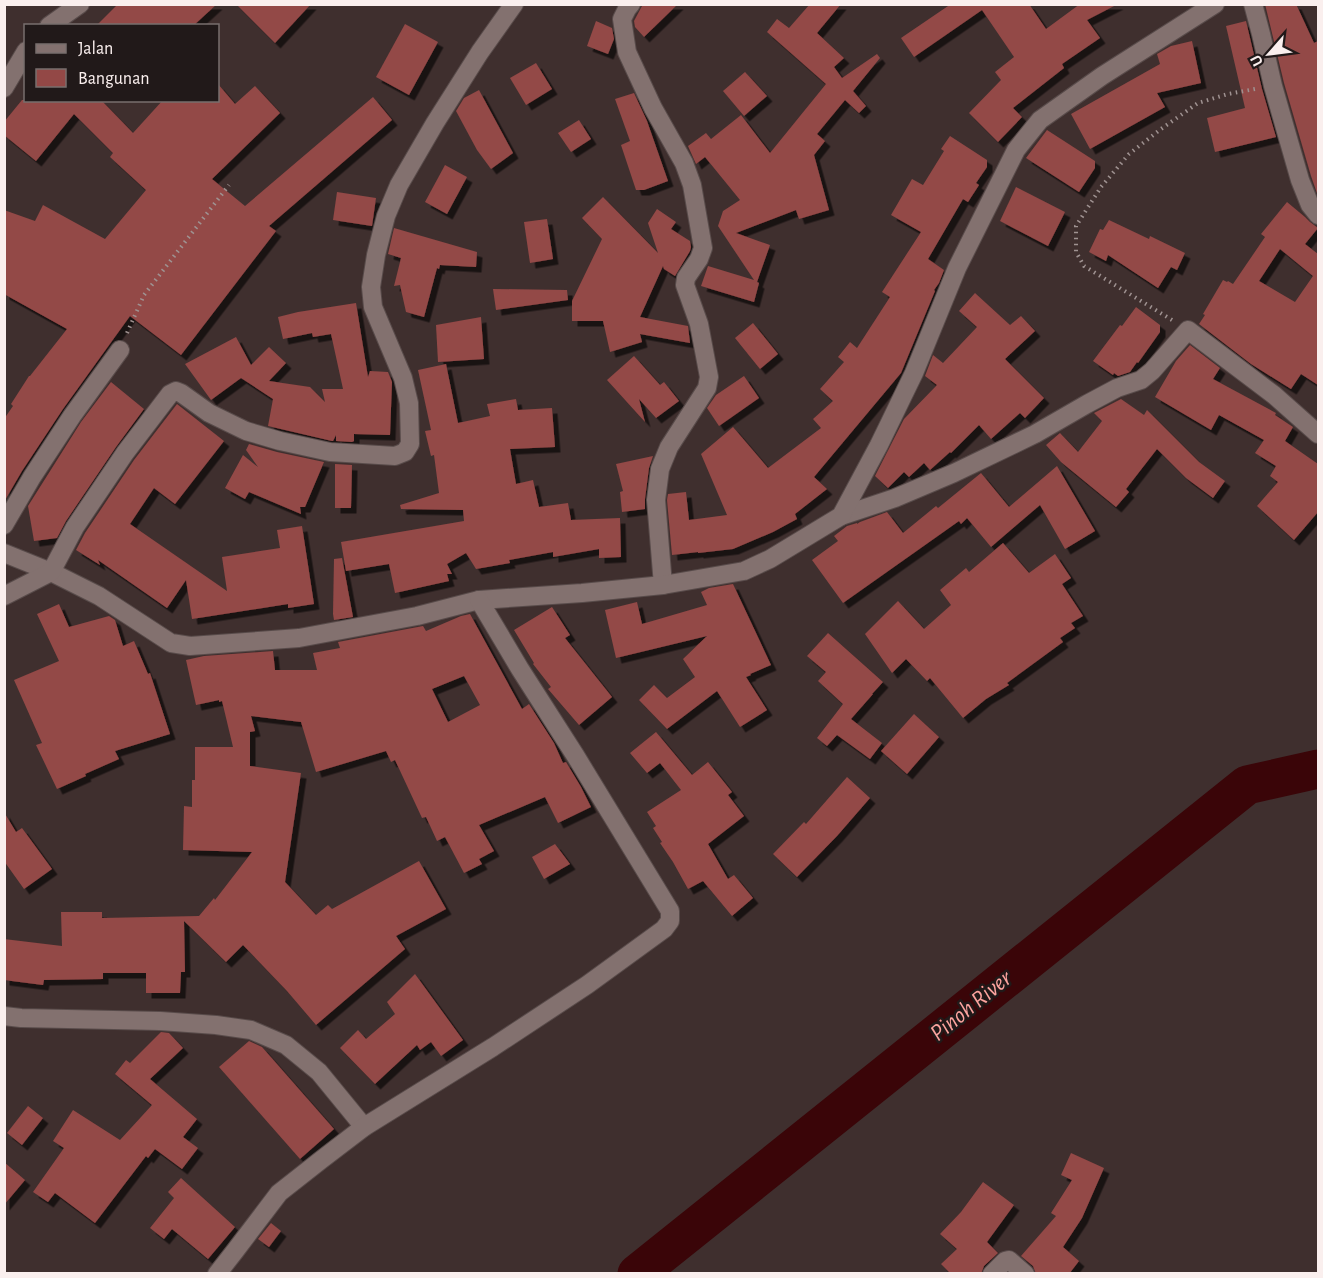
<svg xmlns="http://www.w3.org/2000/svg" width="1323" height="1278" font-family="'Alegreya Sans',sans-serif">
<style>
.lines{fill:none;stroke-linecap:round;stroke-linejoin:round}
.river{stroke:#3a0508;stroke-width:39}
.building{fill:#934846;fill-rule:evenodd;filter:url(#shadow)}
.street-casing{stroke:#584b4a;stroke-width:20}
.path{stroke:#9f9291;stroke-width:4;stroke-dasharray:1.5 4.5;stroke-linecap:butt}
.street{stroke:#83716f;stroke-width:18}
.labels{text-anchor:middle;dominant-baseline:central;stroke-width:5;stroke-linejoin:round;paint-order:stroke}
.water-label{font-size:24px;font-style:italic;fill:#fca39e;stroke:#211919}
</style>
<defs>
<filter id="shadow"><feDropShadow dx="5.5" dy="5.5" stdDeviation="0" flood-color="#0009"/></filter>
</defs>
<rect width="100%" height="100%" fill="#3f2f2e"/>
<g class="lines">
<polyline class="river" points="637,1274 1247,785 1318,769"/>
</g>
<g class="building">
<polygon points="118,4 217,4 193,26 96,26"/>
<polygon points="236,4 311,4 275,43"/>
<polygon points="643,4 678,4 644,37 635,27 634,21"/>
<polygon points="810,4 841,4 817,33 844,58 834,67 842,78 877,54 880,58 853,91 866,106 859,113 845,100 817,134 825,141 814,155 829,210 799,219 796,210 736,233 770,245 757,282 759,283 754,302 701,286 708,266 754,280 718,226 723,211 740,200 705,157 696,164 688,146 706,133 711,139 741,115 770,153 826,84 767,32 777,19 789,28"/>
<polygon points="951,4 1029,4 1046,29 1080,4 1118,4 1087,20 1100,38 1062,64 1064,68 1013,108 1022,117 998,142 969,113 1001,80 995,72 1014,57 982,10 914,57 901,38"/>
<polygon points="1265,4 1296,4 1314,43 1318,41 1318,196 1311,176 1284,83"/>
<polygon points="596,21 612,28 614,39 608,54 587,46"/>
<polygon points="1246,21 1262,89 1276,137 1215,152 1207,118 1245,108 1226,26"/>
<polygon points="405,24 438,42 409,95 376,77"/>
<polygon points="1192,41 1201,83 1157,93 1165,107 1090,149 1071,114 1160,64 1157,54 1171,46"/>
<polygon points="536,63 552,89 526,105 510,78"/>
<polygon points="745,72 767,96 744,116 723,91"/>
<polygon points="218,84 235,104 255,86 280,113 212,179 245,206 373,97 392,120 269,226 276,231 181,355 130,316 63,409 22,471 4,502 4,419 13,406 11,404 29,376 30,376 67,329 4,294 4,210 35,221 43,205 105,239 146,190 110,157 113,153 74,114 36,161 4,135 4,122 22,100 101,100 133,133 163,100 218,100"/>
<polygon points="479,90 513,153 491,169 477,150 456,111 464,98"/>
<polygon points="634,93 647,121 668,181 644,190 636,190 621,145 630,141 615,99"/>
<polygon points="579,120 591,139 571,152 558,133"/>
<polygon points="1047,130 1095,161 1095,168 1079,192 1026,158"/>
<polygon points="950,136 987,160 987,167 976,183 979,185 968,202 963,199 928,259 944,270 939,283 934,290 935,291 901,373 814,477 827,489 795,514 797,519 773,532 733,549 698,553 698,552 672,555 667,500 668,494 686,492 689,520 727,515 701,454 733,427 768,468 821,428 813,419 833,401 820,389 844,362 838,357 850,342 857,348 890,297 882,292 921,232 891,215 912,179 923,185 944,151 941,149"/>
<polygon points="445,165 467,177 447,214 425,202"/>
<polygon points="1016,187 1065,212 1048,246 1000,221"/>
<polygon points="337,192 376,198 372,226 333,220"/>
<polygon points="603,197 658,253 648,223 657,209 676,222 671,229 690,241 691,247 690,251 675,276 664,269 663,266 640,317 688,326 690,343 640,334 642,342 610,352 603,321 572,321 572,301 602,239 582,218"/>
<path d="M 1287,202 L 1305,217 L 1310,222 L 1318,228 L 1305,244 L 1318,254 L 1318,385 L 1301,374 L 1291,389 L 1251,364 L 1199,324 L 1205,315 L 1203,314 L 1223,280 L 1227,282 L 1228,281 L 1233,284 L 1265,237 L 1261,234 ZM 1280,249 L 1313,276 L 1295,302 L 1259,281 Z"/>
<polygon points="547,219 553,259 530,263 524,222"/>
<polygon points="1109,220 1149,239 1150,236 1185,253 1177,270 1171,267 1158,288 1108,255 1106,261 1089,252 1100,229 1103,230"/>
<polygon points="394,228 477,252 476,267 440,265 439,269 437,268 424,317 406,312 400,285 394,286 401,258 388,254"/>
<polygon points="493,289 567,290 568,300 496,310"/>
<polygon points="975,293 1010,325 1021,316 1035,331 1005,359 1044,398 1025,418 1020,413 991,439 979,425 951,453 950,452 930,470 924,463 909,477 904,472 888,488 875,476 904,419 937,385 925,376 933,355 943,363 977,327 959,311"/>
<polygon points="356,303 368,377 370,371 388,372 392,382 390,435 354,434 354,441 352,442 336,441 336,435 333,441 332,441 268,426 273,399 241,378 211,400 185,364 236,337 251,365 269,347 286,363 269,381 310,387 325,402 322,389 343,389 331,334 313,337 312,333 283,339 278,317 298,312"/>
<polygon points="1136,307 1160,325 1160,332 1138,363 1137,362 1130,372 1118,376 1114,373 1113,375 1093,361 1120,325 1122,326"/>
<polygon points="481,317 484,359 438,362 436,325"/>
<polygon points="753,323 778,354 760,369 735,338"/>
<polygon points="1190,345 1220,368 1213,379 1276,413 1275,415 1293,427 1285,441 1318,464 1318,512 1294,540 1257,506 1278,482 1270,476 1276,466 1255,453 1264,440 1219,415 1211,430 1155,397 1176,361"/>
<polygon points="634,356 660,385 664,382 679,401 656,418 639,399 645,422 607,380"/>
<polygon points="446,364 458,423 490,416 487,404 516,399 518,410 552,408 555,447 510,449 516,484 533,480 539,507 568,503 571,520 620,518 621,557 599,558 599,549 553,557 553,552 509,560 510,563 476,569 466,553 447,564 452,574 447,574 449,581 395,593 389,564 346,571 341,542 464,521 463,510 401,509 400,505 439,493 434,455 431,456 425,431 431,430 418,370"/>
<polygon points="744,376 759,398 719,426 707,408 716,395"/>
<polygon points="111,382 144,409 116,447 66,521 57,538 34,541 28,506 81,422"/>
<polygon points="1121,399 1144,415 1147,410 1199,462 1225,481 1213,498 1186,478 1157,449 1126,489 1129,492 1116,507 1061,462 1046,445 1060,433 1078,452 1102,421 1094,413"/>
<polygon points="177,404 224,441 175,504 154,488 130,524 227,591 222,557 280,548 277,530 302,526 314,604 288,608 288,604 192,619 186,580 167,608 98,560 100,565 76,550 85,533 134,460"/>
<polygon points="249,444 277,452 324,462 305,507 300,507 301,514 249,492 245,499 225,488 243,455 258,467 246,450"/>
<polygon points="653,456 649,468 645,499 645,509 622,512 620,492 623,491 616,464"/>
<polygon points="335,464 352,465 351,508 335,508"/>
<polygon points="1057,466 1095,531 1065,549 1040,505 991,547 967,518 961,524 959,521 843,603 812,560 838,541 834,536 847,526 857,523 857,524 860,522 887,512 903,533 936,506 938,508 981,473 1009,507"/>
<polygon points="1003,543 1029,573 1055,554 1071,578 1062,584 1083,616 1071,623 1075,628 1060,638 1063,642 1007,683 1009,685 986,699 963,718 930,678 927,681 906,659 892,673 865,634 898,601 924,629 951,605 940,590 966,568 969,572"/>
<polygon points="342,558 353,617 334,620 333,614 334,559"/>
<polygon points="733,584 771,665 750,674 751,675 746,677 767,710 740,727 717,691 667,729 639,700 654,685 667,698 695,677 683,659 707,636 616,658 605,610 637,602 642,624 707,605 701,592 709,588"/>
<polygon points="59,604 69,627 109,616 115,620 123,646 134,641 148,674 150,673 170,734 115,751 119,759 85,774 86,776 57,789 36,745 42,743 14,680 59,661 37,614"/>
<polygon points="552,607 570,635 565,638 612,697 579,725 548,689 551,687 533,664 534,663 514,630"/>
<path d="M 470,614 L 522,709 L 529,704 L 554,743 L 563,763 L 566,762 L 581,787 L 591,807 L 558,823 L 545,797 L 479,825 L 494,851 L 479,859 L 482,864 L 464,873 L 445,837 L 437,841 L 426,817 L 422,818 L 395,760 L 391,762 L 386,751 L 316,772 L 301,722 L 251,716 L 255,731 L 250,732 L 250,766 L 301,773 L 285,882 L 316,915 L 328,905 L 332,909 L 419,861 L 446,909 L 396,936 L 405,949 L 316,1025 L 287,991 L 243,945 L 226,962 L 184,921 L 185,972 L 181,972 L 180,993 L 146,993 L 146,973 L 103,973 L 103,979 L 44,980 L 43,985 L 4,980 L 4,939 L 62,946 L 61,912 L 102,912 L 102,918 L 199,916 L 214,898 L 215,900 L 252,852 L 183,850 L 184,806 L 192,807 L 192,780 L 195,780 L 195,747 L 233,747 L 222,701 L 219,702 L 219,700 L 196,705 L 186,660 L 204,656 L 273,651 L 275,670 L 317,670 L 313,653 L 340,648 L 338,642 L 423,626 L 426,631 L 461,616 ZM 464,676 L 480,705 L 448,722 L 432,689 Z"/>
<polygon points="828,633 883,682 872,694 873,694 851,719 882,743 870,759 837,735 827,746 817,738 843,704 818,681 826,672 807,656"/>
<polygon points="914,714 939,737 907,774 881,751"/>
<polygon points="656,732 692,775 708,762 732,792 728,795 744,816 708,844 728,879 734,875 753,898 732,916 703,881 688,889 673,862 660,843 662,842 653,828 656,826 647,812 681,790 660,763 647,773 630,753"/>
<polygon points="847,777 870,798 837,836 797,877 773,854 804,822 806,824"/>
<polygon points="4,812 16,832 22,828 52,869 24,889 4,861"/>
<polygon points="555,844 570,864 544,879 532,857"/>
<polygon points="415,974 463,1040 441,1056 431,1042 420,1050 417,1045 375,1084 340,1048 358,1030 366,1039 395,1014 387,1002"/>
<polygon points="161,1032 169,1033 183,1048 150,1079 197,1119 183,1137 198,1148 182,1169 155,1149 148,1158 146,1156 95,1223 55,1193 48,1202 33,1192 64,1148 53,1141 73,1110 120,1140 152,1105 115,1074 126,1060 130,1063"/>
<polygon points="249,1041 262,1047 334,1129 300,1159 219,1067"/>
<polygon points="28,1106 43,1118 22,1145 7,1133"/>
<polygon points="1071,1153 1104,1168 1082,1218 1063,1247 1079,1261 1069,1274 1036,1274 1033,1266 1021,1256 1056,1216 1051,1213 1072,1180 1061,1175"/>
<polygon points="4,1162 25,1180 4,1205"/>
<polygon points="181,1178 235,1227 208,1259 172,1229 164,1239 150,1228 174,1198 168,1192"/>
<polygon points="983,1182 1014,1205 987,1242 998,1253 984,1266 981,1274 951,1274 941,1264 957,1249 940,1234 961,1212"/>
<polygon points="271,1223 281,1231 269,1247 258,1239"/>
</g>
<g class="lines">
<g class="street-casing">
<g id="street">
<polyline points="631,4 627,9 622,19 627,52 653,108 684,163 692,185 703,248 699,259 686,278 685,285 699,324 709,377 707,388 669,447 660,469 656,500 663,585"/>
<polyline points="1253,4 1261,34 1273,86 1300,180 1310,205 1318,215"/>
<polyline points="49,26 80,4"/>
<polyline points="4,88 26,51"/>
<polyline points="841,516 895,498 954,473 1035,434 1087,404 1117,388 1141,380 1152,371 1188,330 1274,395 1318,434"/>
<polyline points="4,525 32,477 72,416 120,350"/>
<polyline points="4,553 51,572 99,596 171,643 190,646 299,638 417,616 479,600 582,593 663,585 744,571 770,559 841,516 879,445 914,373 957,268 1016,150 1040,120 1102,76 1215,4"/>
<polyline points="4,596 51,572 75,527 125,453 170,394 176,391 181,393 209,413 246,431 280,441 330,452 395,456 405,452 410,444 409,403 403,378 373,307 371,287 376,255 386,216 399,185 435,123 480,52 514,4"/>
<polyline points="4,1016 21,1018 160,1021 216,1025 251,1030 286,1045 319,1072 364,1127"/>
<polyline points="217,1274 235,1251 279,1193 321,1160 364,1127 493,1047 587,985 664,929 670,921 670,911 575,755 520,669 479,600"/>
<polyline points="992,1274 1005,1261 1009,1260 1025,1274"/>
</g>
</g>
<g class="path">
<polyline points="1172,320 1084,266 1076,252 1076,226 1101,187 1129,154 1161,129 1198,103 1228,94 1255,89"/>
<polyline points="127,333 144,295 229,185"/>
</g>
<use href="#street" class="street"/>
</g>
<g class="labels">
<g class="water-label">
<text transform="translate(971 1006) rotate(-39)">Pinoh River</text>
</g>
</g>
<rect width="1323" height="1278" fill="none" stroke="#faefee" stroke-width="12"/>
<rect x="24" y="24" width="195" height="78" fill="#211919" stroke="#786f6e" stroke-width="1.5"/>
<rect x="36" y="44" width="30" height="9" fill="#83716f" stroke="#786f6e" stroke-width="1.5"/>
<text x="78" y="54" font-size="18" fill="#faefee">Jalan</text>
<rect x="36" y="69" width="30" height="18" fill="#934846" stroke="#786f6e" stroke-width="1.5"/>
<text x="78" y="84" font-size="18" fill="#faefee">Bangunan</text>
<g transform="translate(1269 54) rotate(242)" stroke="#211919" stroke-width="4.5" paint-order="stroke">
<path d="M0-4.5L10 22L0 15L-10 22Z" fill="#faefee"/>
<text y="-9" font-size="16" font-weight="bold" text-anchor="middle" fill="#faefee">U</text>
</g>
</svg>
